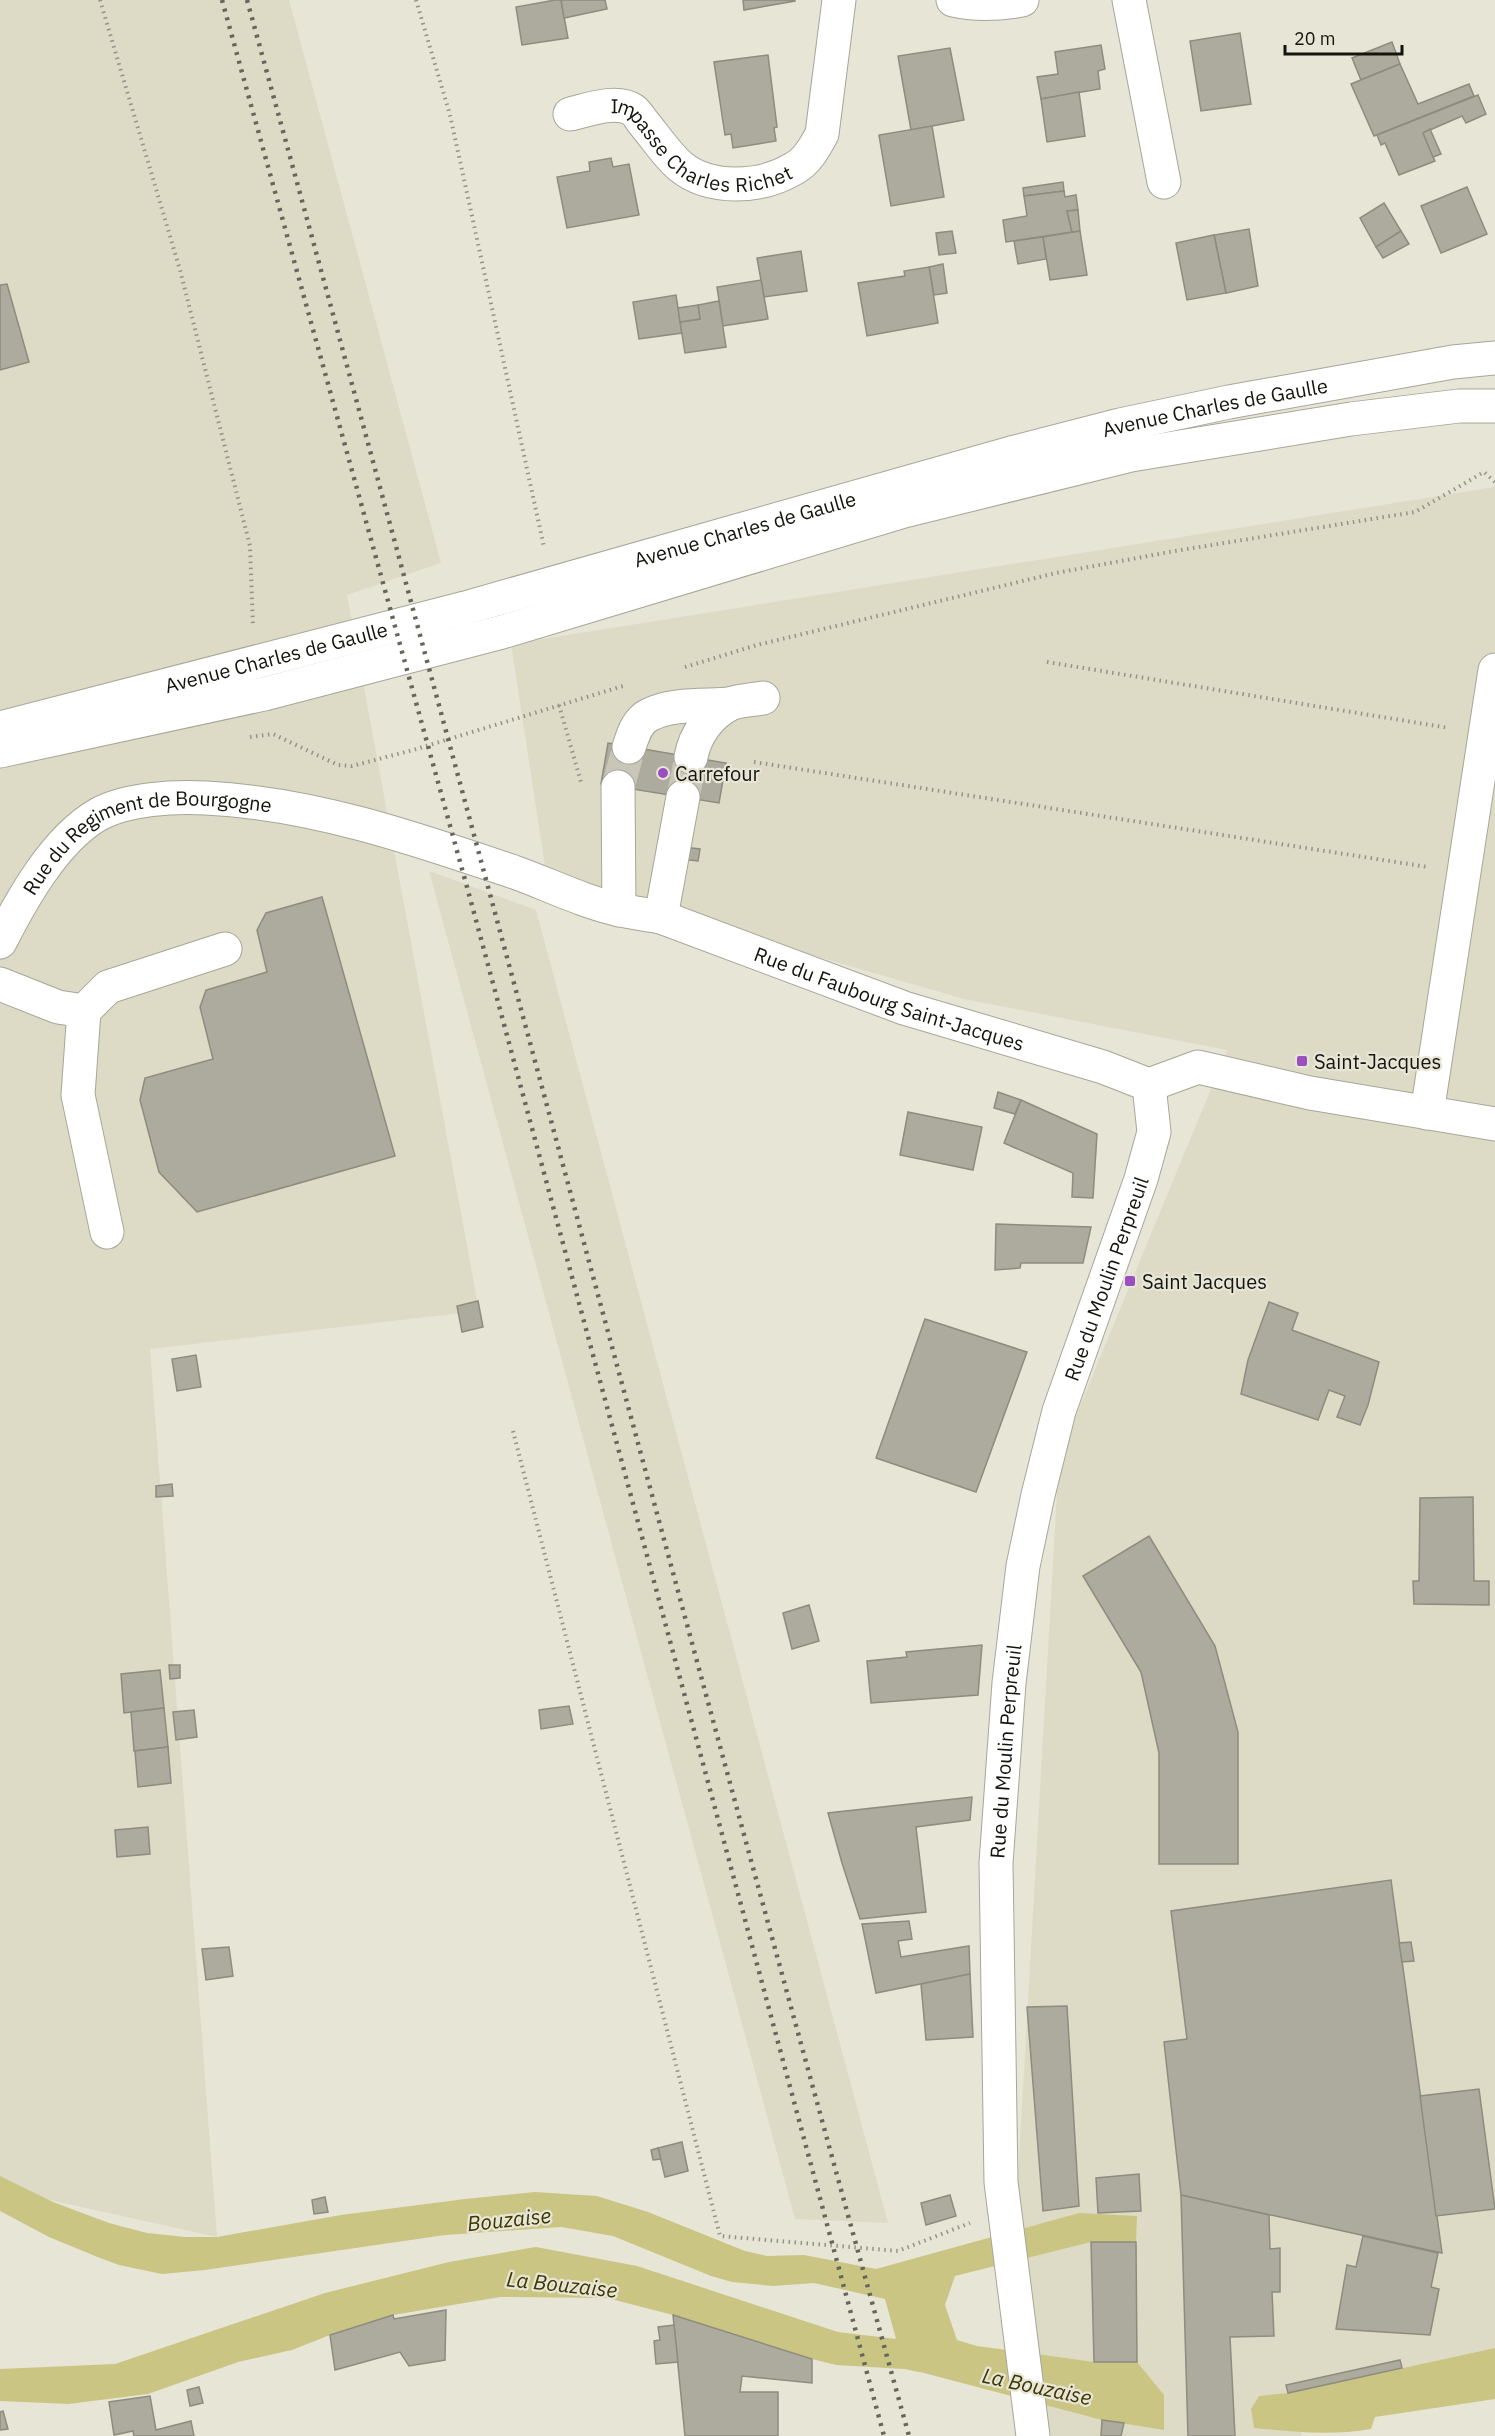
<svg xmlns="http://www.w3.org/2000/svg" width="1495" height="2436" font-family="'IBM Plex Sans',sans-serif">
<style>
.built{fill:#dddbc5}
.water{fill:#cbc584}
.building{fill:#acab9d;stroke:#8d8c7e;stroke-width:1.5}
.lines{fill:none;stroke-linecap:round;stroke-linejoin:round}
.minor-tunnel{stroke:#c7c6b8;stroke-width:33;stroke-dasharray:33 16;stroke-linecap:butt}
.minor-casing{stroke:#a7a698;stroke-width:35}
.major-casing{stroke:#a7a698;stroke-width:35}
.path{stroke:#949388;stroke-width:4;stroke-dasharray:1.5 4.5;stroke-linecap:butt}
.minor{stroke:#fff;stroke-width:33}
.major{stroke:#fff;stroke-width:33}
.rail{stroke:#67665d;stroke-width:4.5;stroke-dasharray:3 6;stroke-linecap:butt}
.poi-dot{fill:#9b4fc0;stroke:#e7e5d6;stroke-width:2}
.labels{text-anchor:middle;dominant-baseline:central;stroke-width:4.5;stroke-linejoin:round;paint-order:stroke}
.street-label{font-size:20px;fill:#14140f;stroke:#e7e5d6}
.poi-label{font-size:20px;fill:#14140f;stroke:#e7e5d6;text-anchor:start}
.water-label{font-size:21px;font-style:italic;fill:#3b3500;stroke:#e7e5d6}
</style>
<rect width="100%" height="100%" fill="#e7e5d6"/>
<g class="built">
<polygon points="0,0 289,0 441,563 347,595 479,1311 150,1349 217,2237 0,2189"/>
<polygon points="1495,487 1495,2348 1288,2393 1259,2397 1254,2428 1302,2432 1301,2436 1051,2436 1014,2246 1059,1457 1227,1050 964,999 547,879 511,644"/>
<polygon points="429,871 536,910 888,2223 795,2219"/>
</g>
<g class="water">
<polygon points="0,2176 53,2202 109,2223 147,2233 185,2237 217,2237 341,2215 465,2199 535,2192 597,2196 648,2212 745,2251 767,2256 804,2255 876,2269 1079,2213 1137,2216 1136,2242 1091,2242 955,2276 945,2305 957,2340 977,2346 1094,2362 1137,2362 1164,2395 1164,2430 1102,2420 924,2373 904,2369 836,2365 812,2359 673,2315 607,2298 500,2297 393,2315 330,2335 292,2350 238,2362 148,2394 68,2404 0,2401 0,2369 115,2364 325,2293 449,2262 536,2247 637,2266 838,2332 896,2339 885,2299 814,2283 773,2286 732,2282 711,2276 613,2236 561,2227 445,2235 205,2270 162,2274 119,2265 100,2258 49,2237 0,2211"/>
<path d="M 1495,2348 L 1495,2399 L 1375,2417 L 1371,2429 C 1332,2436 1293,2432 1254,2428 L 1251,2409 L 1259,2396 L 1288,2393 Z"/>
</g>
<g class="building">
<polygon points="555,0 561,0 568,38 522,45 516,7"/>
<polygon points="561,0 605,0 607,9 564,18"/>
<polygon points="743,0 795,0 795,1 744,10"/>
<polygon points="1240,33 1251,104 1201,111 1190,41"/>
<polygon points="1392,42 1400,64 1361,80 1352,58"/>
<polygon points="1101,45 1105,69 1098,71 1100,89 1041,99 1037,77 1058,74 1055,52"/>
<polygon points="950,48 964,120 911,130 898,56"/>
<polygon points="768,55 777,127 774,128 776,141 733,148 731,134 725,135 714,62"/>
<polygon points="1400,64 1418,104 1469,84 1474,96 1374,136 1351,84"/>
<polygon points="1079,92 1085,136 1047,142 1041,99"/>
<polygon points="1478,95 1486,114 1466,123 1462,116 1423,133 1435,161 1399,175 1385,143 1381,145 1377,135"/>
<polygon points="932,126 944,197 891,206 879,135"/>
<polygon points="1430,129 1441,154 1433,157 1423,133"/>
<polygon points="611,158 613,167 629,164 639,215 567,228 557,177 590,171 589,162"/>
<polygon points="1063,182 1064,191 1024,196 1023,188"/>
<polygon points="1467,187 1487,234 1441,253 1421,206"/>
<polygon points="1064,191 1065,197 1076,195 1078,210 1067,211 1072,232 1006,242 1003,220 1027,216 1024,196"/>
<polygon points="1384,203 1401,231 1376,247 1360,218"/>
<polygon points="1078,210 1080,231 1072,232 1067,211"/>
<polygon points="1249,229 1258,286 1226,293 1214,235"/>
<polygon points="952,231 956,253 939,255 936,233"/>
<polygon points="1080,231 1087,275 1050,280 1043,237"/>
<polygon points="1401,231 1409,244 1383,258 1376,247"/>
<polygon points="1214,235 1226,293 1187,300 1176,243"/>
<polygon points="1043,237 1046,259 1018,264 1014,241"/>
<polygon points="801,251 807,291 764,297 757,258"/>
<polygon points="943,264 947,293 934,295 929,267"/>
<polygon points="929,267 938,323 867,336 858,283 905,276 904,271"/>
<polygon points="761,280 768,319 723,326 717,287"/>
<polygon points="7,284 29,362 0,370 0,285"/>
<polygon points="676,295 682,333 639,339 633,302"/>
<polygon points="719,301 726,347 685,353 680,322 700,319 698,305"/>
<polygon points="698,305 700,319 680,322 678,308"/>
<polygon points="608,743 726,763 719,803 601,784"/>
<polygon points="683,847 700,849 698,861 681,859"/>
<polygon points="322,897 395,1156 197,1212 159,1172 140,1100 145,1078 213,1059 200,1007 206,990 267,972 257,930 266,913"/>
<polygon points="998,1092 1021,1100 1015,1114 994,1108"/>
<polygon points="1021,1100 1097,1134 1093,1198 1072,1197 1073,1173 1004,1143"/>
<polygon points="908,1112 982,1127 973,1170 900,1155"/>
<polygon points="996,1224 1091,1227 1083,1263 1021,1263 1020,1268 995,1270"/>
<polygon points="478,1301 483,1327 462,1332 457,1306"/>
<polygon points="1269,1302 1298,1313 1292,1330 1379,1362 1368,1405 1360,1425 1337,1417 1345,1396 1329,1390 1318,1420 1241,1394 1248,1360"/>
<polygon points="925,1319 1027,1352 976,1492 876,1458"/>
<polygon points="196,1355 201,1387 177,1391 172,1359"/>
<polygon points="172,1484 173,1496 156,1497 156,1486"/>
<polygon points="1473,1497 1474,1581 1489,1581 1489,1605 1414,1604 1413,1581 1419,1581 1420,1498"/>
<polygon points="1149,1536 1215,1646 1238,1732 1238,1864 1159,1864 1159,1753 1141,1672 1083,1576"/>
<polygon points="809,1605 819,1641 792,1649 783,1613"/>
<polygon points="982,1645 978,1695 871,1703 867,1661 907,1657 906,1652"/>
<polygon points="169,1665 180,1665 180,1678 170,1679"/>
<polygon points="160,1670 164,1708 124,1713 121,1674"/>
<polygon points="569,1706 573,1724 541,1729 539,1710"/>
<polygon points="164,1708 168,1747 134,1751 131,1712"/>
<polygon points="194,1710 197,1737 176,1740 173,1712"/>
<polygon points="168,1747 171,1783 138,1787 135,1751"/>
<polygon points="972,1797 970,1820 916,1827 926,1912 860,1919 842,1863 828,1813"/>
<polygon points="148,1827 150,1854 117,1857 115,1830"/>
<polygon points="1391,1880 1442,2253 1181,2195 1164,2042 1187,2039 1171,1911"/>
<polygon points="909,1921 912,1939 898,1941 901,1957 969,1946 970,1974 876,1993 862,1924"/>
<polygon points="1411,1942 1414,1961 1402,1962 1399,1943"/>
<polygon points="229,1947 233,1976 206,1980 202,1949"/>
<polygon points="970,1974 973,2037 926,2040 921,1984"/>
<polygon points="1067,2006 1079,2206 1043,2211 1027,2007"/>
<polygon points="1479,2089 1495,2209 1436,2216 1420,2096"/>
<polygon points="682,2142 688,2171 665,2177 658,2148"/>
<polygon points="658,2148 661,2159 653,2160 651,2150"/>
<polygon points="1139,2174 1141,2211 1098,2213 1096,2178"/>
<polygon points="950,2195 956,2216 926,2225 921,2203"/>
<polygon points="1181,2195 1269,2215 1270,2249 1280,2248 1280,2292 1272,2292 1274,2336 1230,2337 1235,2436 1188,2436"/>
<polygon points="325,2197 328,2212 314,2214 312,2200"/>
<polygon points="1363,2236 1438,2253 1431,2287 1439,2289 1430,2335 1336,2329 1347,2265 1356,2267"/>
<polygon points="1091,2242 1136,2242 1137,2362 1094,2362"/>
<polygon points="446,2310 445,2360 409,2366 400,2352 335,2370 330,2335 393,2315 394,2319"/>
<polygon points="673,2315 812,2359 812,2383 742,2376 740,2392 778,2392 778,2436 685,2436"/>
<polygon points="674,2325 678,2362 656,2364 654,2341 660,2340 658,2327"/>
<polygon points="1400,2360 1402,2368 1288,2393 1286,2385"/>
<polygon points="199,2387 203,2403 190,2406 187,2390"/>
<polygon points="150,2396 156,2430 191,2421 194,2436 134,2436 133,2431 114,2435 109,2402"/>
<polygon points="3,2411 8,2429 0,2430 0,2412"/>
<polygon points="1102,2420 1124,2423 1121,2436 1101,2436"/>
</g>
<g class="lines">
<g class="minor-tunnel">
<polyline points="618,787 629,747"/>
<polyline points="683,797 691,757"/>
</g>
<g class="minor-casing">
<g id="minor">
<path d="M 953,0 C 974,5 1000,4 1022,0"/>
<polyline points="1129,0 1164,182"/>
<path id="s1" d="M 570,114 C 588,110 616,99 633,110 C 636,112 640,118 642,121 C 654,135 666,154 680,166 C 710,191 761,188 793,169 C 807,162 815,147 822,134 L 839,0"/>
<path d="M 629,747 C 633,735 637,721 649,715 C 672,703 705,706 730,704"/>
<path d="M 691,757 C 695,735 709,715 730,704 C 739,700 753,700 763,698"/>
<polyline points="618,787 619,910"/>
<polyline points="661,917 683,797"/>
<path id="s2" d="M 0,942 C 22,899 55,839 99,814 C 127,799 174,796 206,798 C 312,803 414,838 514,872 C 548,884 586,903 621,910 C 634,913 648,915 661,917 L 904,1008 L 1103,1067 L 1149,1085 L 1198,1067 L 1310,1093 L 1495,1124"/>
<polyline points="0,984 58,1007 84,1011 108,987 225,949"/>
<polyline points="84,1011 78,1095 107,1232"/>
<polyline points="1427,1113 1495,670"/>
<path id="s3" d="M 1033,2436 L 1001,2182 L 996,1863 L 1009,1683 L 1023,1566 L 1038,1495 L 1059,1411 L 1141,1179 L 1154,1132 L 1149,1085"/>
</g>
</g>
<g class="major-casing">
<g id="major">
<path id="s4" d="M 0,728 L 465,608 L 1011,453 L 1120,425 L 1229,402 L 1453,362 L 1495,358"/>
<polyline points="0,751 264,694 502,632 904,511 1131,455 1351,419 1459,406 1495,406"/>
</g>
</g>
<g class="path">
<polyline points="100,0 180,270 250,546 253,627"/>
<polyline points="416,0 450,115 544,547"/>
<polyline points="1047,662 1449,728"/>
<polyline points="685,667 757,645 1056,573 1175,551 1415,512 1484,472 1495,482"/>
<polyline points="559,705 581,782"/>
<polyline points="250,737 273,734 338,765 352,766 413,750 623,686"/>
<polyline points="754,762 1428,867"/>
<polyline points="513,1431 720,2236 898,2251 970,2223"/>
</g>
<use href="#minor" class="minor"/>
<use href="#major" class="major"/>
<g class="rail">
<polyline points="222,0 470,898 884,2436"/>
<path d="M 247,0 C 470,811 684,1625 909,2436"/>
</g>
</g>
<g class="poi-dot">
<circle cx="663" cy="773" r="6"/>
<rect x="1296" y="1055" width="12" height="12" rx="3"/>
<rect x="1124" y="1275" width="12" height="12" rx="3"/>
</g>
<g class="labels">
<g class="street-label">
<text stroke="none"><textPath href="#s1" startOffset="148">Impasse Charles Richet</textPath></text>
<text stroke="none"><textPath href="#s4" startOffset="1257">Avenue Charles de Gaulle</textPath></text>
<text stroke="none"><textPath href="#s4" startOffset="771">Avenue Charles de Gaulle</textPath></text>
<text stroke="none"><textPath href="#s4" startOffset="285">Avenue Charles de Gaulle</textPath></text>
<text stroke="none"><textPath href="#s2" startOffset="198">Rue du Regiment de Bourgogne</textPath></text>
<text stroke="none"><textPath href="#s2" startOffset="988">Rue du Faubourg Saint-Jacques</textPath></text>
<text stroke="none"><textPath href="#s3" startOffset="1173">Rue du Moulin Perpreuil</textPath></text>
<text stroke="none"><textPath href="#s3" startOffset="687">Rue du Moulin Perpreuil</textPath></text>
</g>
<g class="poi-label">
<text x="675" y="773">Carrefour</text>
<text x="1314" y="1061">Saint-Jacques</text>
<text x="1142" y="1281">Saint Jacques</text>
</g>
<g class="water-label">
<text transform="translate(509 2219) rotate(-6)">Bouzaise</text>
<text transform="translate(562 2284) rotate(6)">La Bouzaise</text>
<text transform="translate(1037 2386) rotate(12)">La Bouzaise</text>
</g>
</g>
<path d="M1285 45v9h117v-9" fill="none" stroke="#14140f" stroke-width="3"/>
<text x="1294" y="45" font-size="18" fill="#14140f" stroke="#e7e5d6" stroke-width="4.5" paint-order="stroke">20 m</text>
</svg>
